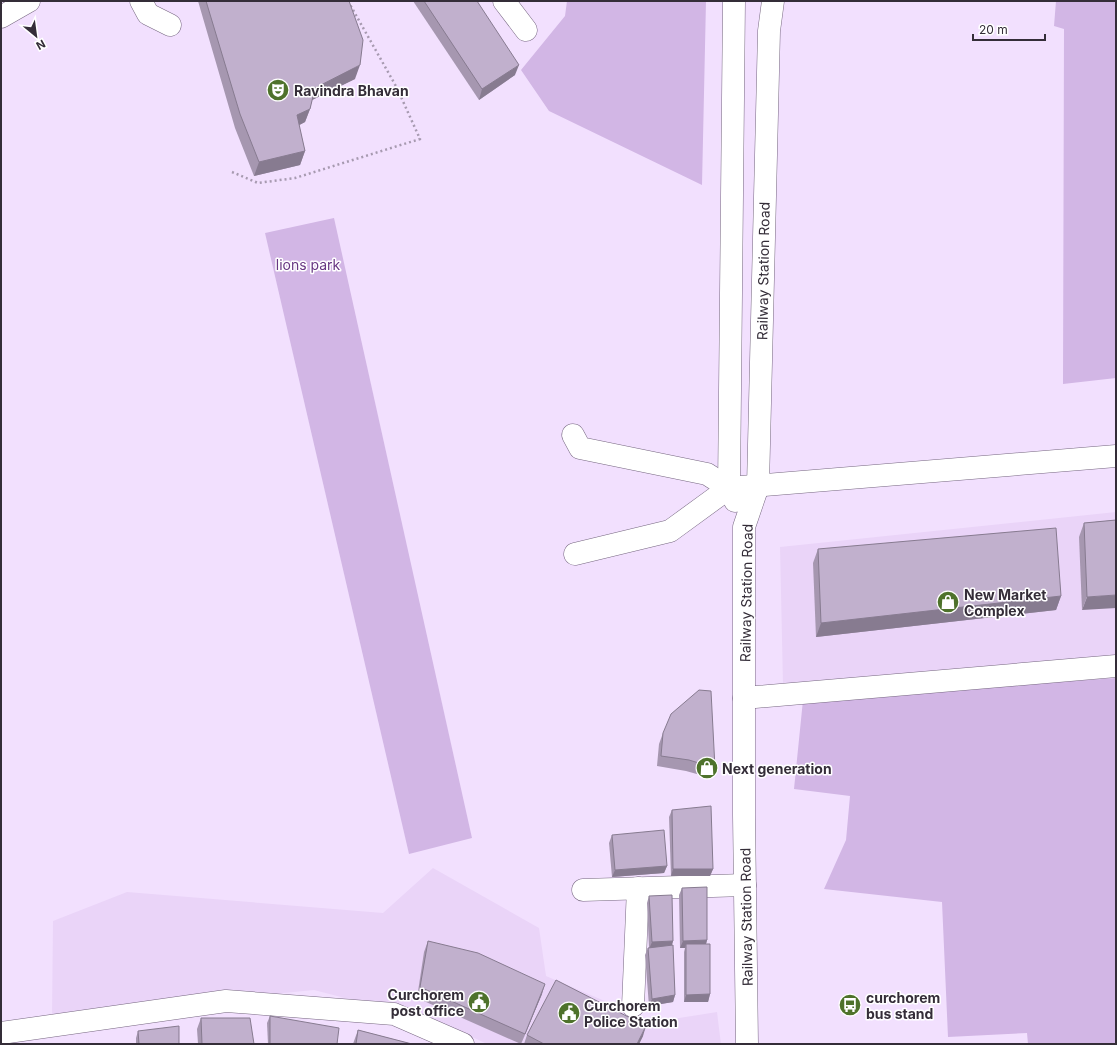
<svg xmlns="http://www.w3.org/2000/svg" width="1117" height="1045" font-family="Inter,sans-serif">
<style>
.built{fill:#ead4f8}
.green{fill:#d2b6e5}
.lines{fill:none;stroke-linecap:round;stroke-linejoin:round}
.minor-casing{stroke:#766780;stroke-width:23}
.major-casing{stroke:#766780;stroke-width:23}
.path{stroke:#a79ab0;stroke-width:2.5;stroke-dasharray:2 3;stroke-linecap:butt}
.minor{stroke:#fff;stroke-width:22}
.major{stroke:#fff;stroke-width:22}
.wall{fill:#a697b0}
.shaded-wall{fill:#877b90}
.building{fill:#c1b0cd;stroke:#877b90}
.labels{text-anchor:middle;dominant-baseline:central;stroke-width:3;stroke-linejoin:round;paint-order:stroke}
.poi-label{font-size:14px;font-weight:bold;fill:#342d38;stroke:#fff;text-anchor:start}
.park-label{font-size:14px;fill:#673682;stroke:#fff}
.street-label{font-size:14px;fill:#342d38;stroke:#fff}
</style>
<rect width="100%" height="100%" fill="#f2e0fe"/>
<g class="built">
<polygon points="1116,512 1116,657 783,686 780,547"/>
<polygon points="433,868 539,928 546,976 654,1022 717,1012 721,1044 487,1044 445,1024 314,990 52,1016 53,921 127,892 383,913"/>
</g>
<g class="green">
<polygon points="567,1 706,1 702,185 549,111 521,70 565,16"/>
<polygon points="1056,1 1116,1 1116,378 1063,384 1064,29 1054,26"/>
<polygon points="334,218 472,838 409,854 265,233"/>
<polygon points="1116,678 1116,1044 1028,1044 1027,1033 948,1037 942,902 824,889 846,840 850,796 794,789 803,700"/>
</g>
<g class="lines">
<g class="minor-casing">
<g id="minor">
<polyline points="141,1 148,14 170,25"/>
<polyline points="504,1 526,30"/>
<polyline points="734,1 729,488 735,501"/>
<polyline points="573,435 580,448 707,474 729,488"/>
<polyline points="575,554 670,531 729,488 1116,456"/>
<polyline points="744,698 1116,666"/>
<polyline points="583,890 745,885"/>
<polyline points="633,1006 638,888"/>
<polyline points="1,1033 226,1001 394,1014 463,1044"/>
<polyline points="747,1044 744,815 744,527 758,486 769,31 773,1"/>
</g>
</g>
<g class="major-casing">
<polyline id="major" points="1,17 29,1"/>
</g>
<polyline class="path" points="232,172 258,183 295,178 420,139 397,88 348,1"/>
<use href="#minor" class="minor"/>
<use href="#major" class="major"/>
</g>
<g class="wall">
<polygon points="198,1 349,1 355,79 312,100 310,109 305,122 299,125 305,151 300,165 254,176 235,128"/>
<polygon points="413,1 477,1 515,75 479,100"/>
<polygon points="1116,520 1082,610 1079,537 1084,523"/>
<polygon points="818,549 1061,596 1056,610 816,637 813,563"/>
<polygon points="663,733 715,768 711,778 686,771 657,766 659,744"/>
<polygon points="672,810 713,869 710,876 671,876 669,817"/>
<polygon points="612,835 667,866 664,873 612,877 609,843"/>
<polygon points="682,888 707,940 706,944 710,994 708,1002 684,1002 684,952 685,948 680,948 679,895"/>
<polygon points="649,896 673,941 672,945 675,995 673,1002 649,1006 645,955 648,948 649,948 647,903"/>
<polygon points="428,941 542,994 521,1044 417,998 424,952"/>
<polygon points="270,1016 337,1044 268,1044 267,1023"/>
<polygon points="201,1018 254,1044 198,1044 197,1029"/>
<polygon points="358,1030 412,1044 353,1044 354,1041"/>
<polygon points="138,1031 179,1044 136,1044 136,1038"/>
<polygon points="527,1035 643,1036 639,1044 524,1044"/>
</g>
<g class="shaded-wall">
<polygon points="360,65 355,79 310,101 315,88"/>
<polygon points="519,65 515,75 479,100 482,89"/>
<polygon points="310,109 305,122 292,129 297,115"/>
<polygon points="305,151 300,165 254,176 259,162"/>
<polygon points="1116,595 1116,608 1082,610 1087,597"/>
<polygon points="1061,596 1056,610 816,637 821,623"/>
<polygon points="667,866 664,873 612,877 615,870"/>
<polygon points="673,869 713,869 710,876 671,876"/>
<polygon points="707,940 705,948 686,944 685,948 680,948 683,941"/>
<polygon points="673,941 671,948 649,949 652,942"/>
<polygon points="545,984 542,994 521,1044"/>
<polygon points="710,994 708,1002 684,1002 686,995"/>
<polygon points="675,995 673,1002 649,1006 652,999"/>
<polygon points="646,1026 643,1036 639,1044 637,1044"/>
</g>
<g class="building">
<polygon points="206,1 349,1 363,40 360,65 315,88 310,109 297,115 305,151 259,162 240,114"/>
<polygon points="424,1 477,1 519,65 482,89"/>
<polygon points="1116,520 1116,595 1087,597 1084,523"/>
<polygon points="1056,528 1061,596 821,623 818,549"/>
<polygon points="699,690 711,691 715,768 689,760 661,756 663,733 671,714"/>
<polygon points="711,806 713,869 673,869 672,810"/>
<polygon points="664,830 667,866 615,870 612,835"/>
<polygon points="707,887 707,940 683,941 682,888"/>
<polygon points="672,895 673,941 652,942 649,896"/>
<polygon points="428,941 478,953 545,984 525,1034 420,987"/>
<polygon points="686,944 710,944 710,994 686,995"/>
<polygon points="673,945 675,995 652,999 648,948"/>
<polygon points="556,980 646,1026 637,1044 544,1044 527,1035"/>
<polygon points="270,1016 339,1028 337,1044 270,1044"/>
<polygon points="201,1018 250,1018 254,1044 202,1044"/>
<polygon points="179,1026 179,1044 139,1044 138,1031"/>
<polygon points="358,1030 412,1044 356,1044"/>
</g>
<defs>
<g id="theatre-disc" transform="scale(1.15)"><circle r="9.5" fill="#4e722b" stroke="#fff"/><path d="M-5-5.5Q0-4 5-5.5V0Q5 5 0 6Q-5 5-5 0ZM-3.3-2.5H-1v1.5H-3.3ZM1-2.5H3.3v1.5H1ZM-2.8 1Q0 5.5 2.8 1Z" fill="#fff"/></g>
<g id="shop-disc" transform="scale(1.15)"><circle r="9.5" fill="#4e722b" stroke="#fff"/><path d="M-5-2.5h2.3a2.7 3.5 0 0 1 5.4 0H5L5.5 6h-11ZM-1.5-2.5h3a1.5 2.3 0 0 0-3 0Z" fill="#fff"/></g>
<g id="civic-disc" transform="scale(1.15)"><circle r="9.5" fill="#4e722b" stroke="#fff"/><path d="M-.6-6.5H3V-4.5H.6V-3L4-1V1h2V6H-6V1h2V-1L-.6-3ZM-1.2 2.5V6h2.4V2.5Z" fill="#fff"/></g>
<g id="bus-disc" transform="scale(1.15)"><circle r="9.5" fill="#4e722b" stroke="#fff"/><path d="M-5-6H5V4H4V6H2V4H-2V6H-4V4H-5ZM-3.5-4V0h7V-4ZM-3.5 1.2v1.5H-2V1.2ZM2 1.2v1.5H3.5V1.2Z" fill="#fff"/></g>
</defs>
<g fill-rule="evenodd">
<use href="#theatre-disc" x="278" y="90"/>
<use href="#shop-disc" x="948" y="602"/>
<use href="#shop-disc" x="707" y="768"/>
<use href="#civic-disc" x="479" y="1002"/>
<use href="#bus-disc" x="850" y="1005"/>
<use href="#civic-disc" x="569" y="1013"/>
</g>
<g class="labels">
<g class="poi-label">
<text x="294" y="90">Ravindra Bhavan</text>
<text x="964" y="594">New Market<tspan x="964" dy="16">Complex</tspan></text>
<text x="722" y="768">Next generation</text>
<text x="464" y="994" text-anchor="end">Curchorem<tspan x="464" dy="16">post office</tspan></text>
<text x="866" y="997">curchorem<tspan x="866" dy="16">bus stand</tspan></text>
<text x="584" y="1005">Curchorem<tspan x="584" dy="16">Police Station</tspan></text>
</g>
<g class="park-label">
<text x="308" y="264">lions park</text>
</g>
<g class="street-label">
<text transform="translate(763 271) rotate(-89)">Railway Station Road</text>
<text transform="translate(746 593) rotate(-89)">Railway Station Road</text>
<text transform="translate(746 917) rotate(-91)">Railway Station Road</text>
</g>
</g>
<rect width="1117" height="1045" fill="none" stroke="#342d38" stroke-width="4"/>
<g transform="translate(36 36) rotate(151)" stroke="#ffffff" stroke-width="3" paint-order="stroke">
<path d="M0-3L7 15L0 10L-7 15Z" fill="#342d38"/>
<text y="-6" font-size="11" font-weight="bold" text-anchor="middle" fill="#342d38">N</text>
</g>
<path d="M973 34v6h72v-6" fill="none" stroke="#342d38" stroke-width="2"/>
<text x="979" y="34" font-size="12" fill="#342d38" stroke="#ffffff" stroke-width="3" paint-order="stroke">20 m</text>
</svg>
